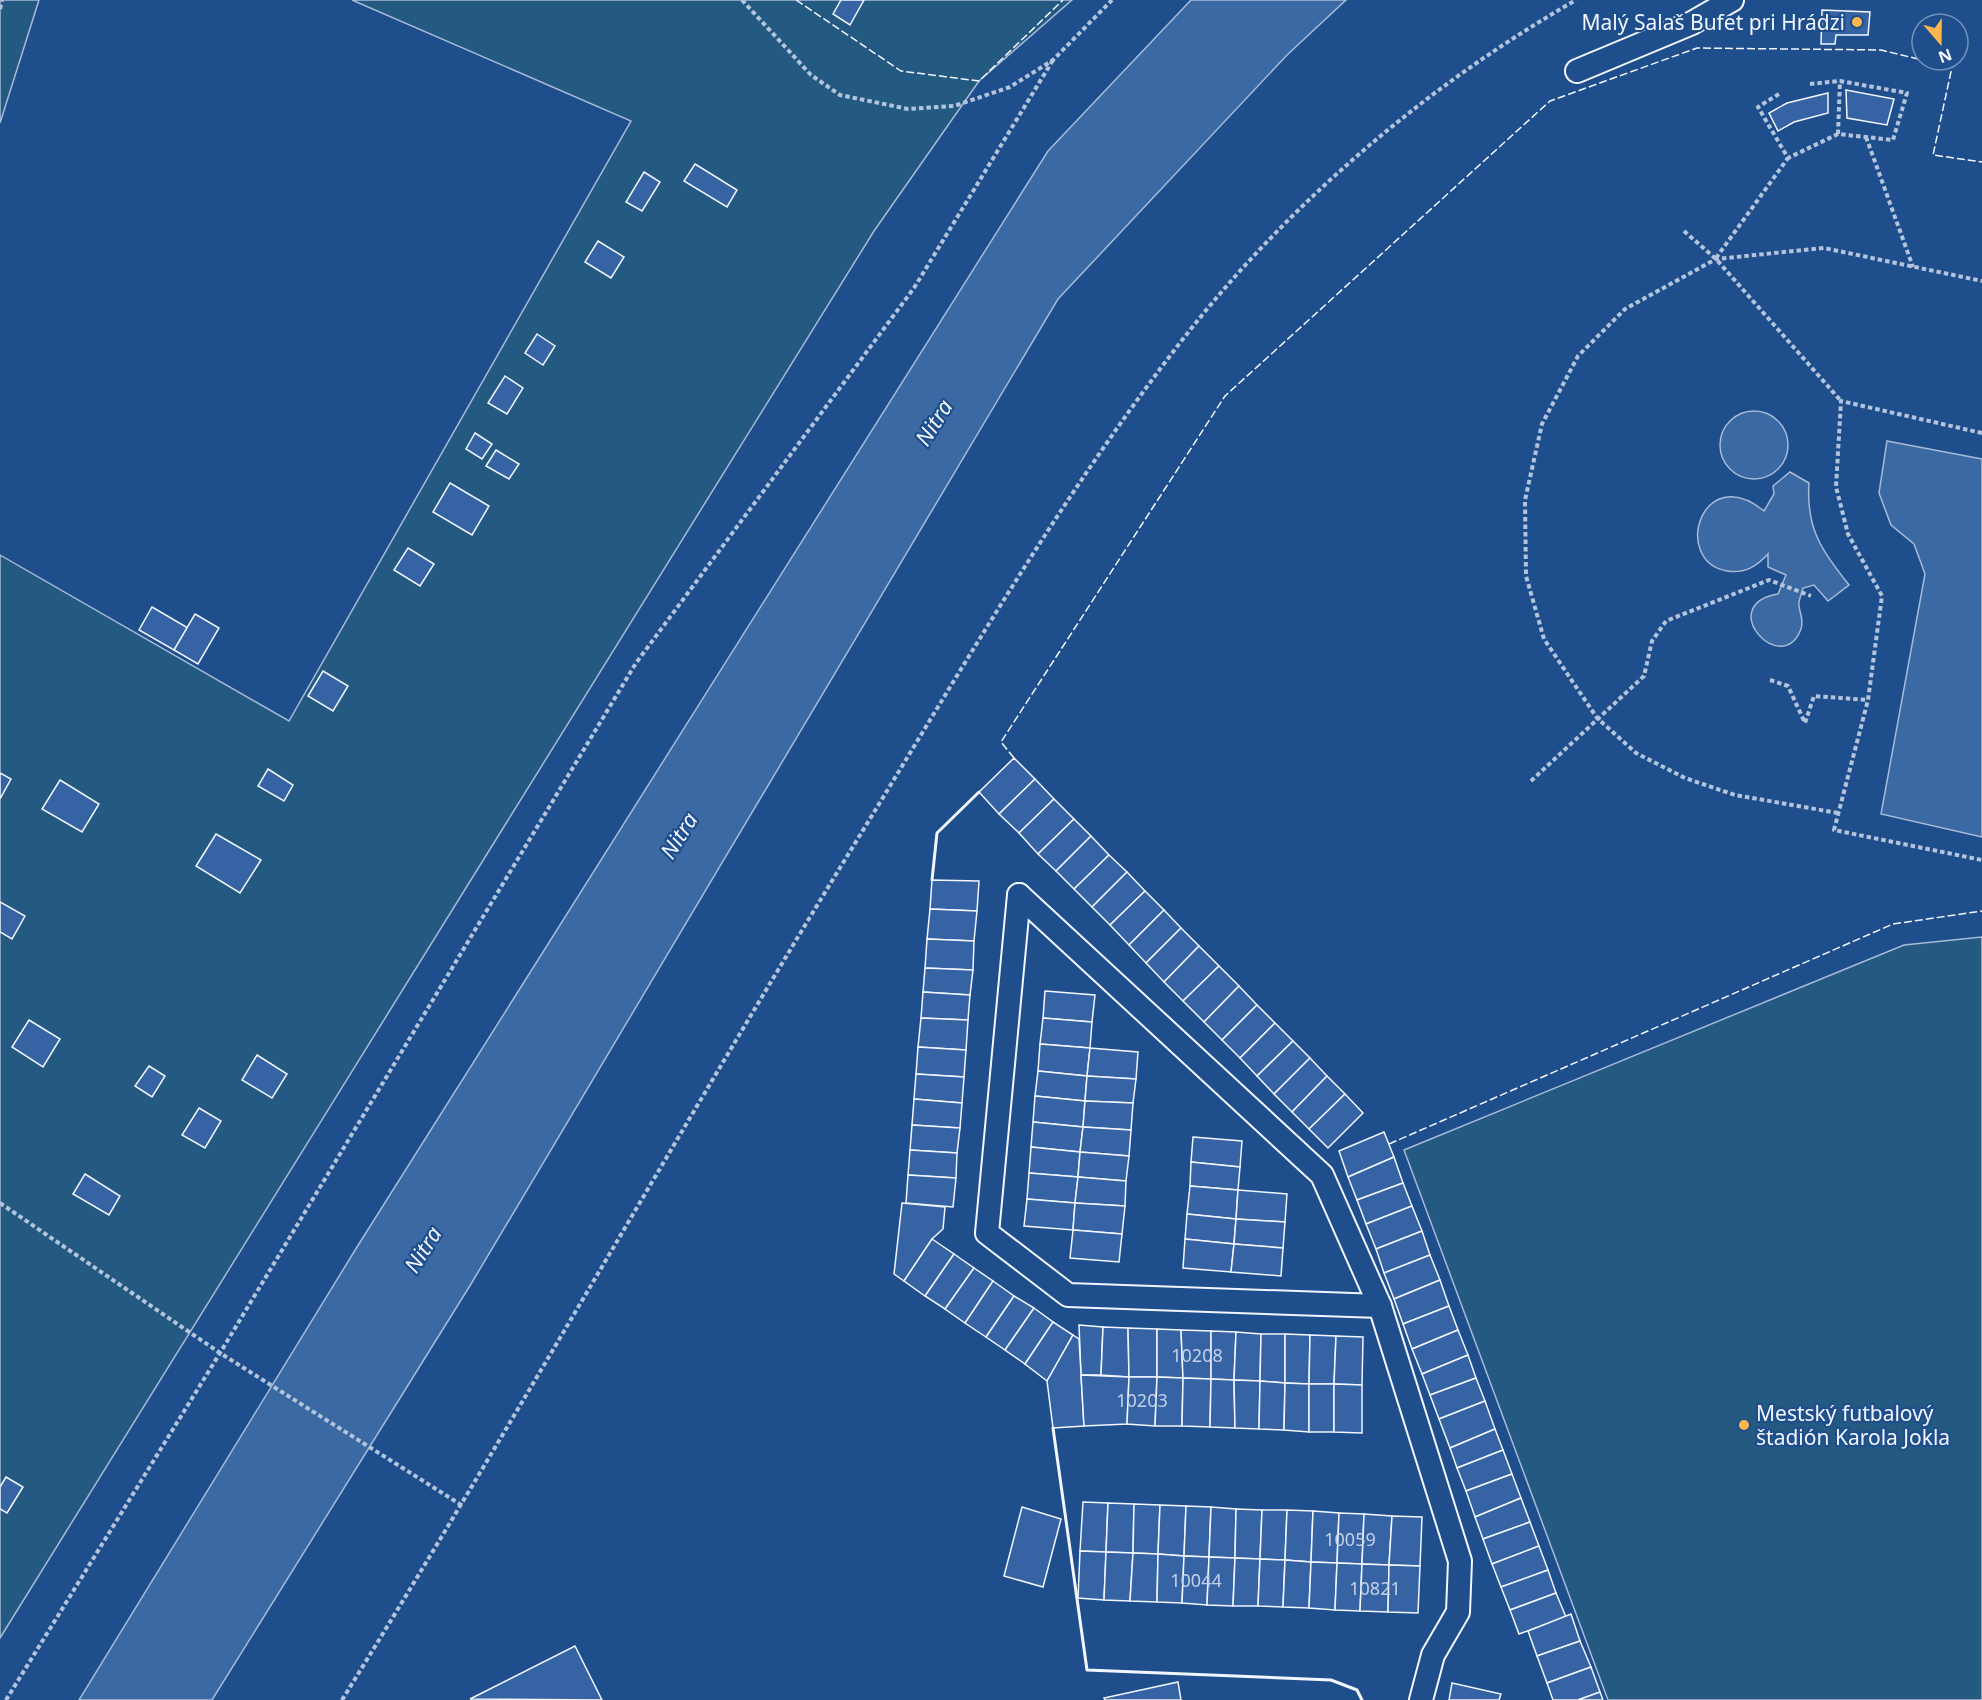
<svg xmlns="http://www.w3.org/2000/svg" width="1982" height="1700" font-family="'Noto Sans',sans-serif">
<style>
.green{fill:#245a82;stroke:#a8bbd7;stroke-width:1.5}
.water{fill:#3b69a3;stroke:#a8bbd7;stroke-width:1.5}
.building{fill:#3563a3;stroke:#f2f6ff;stroke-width:1.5}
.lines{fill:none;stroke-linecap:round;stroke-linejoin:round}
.lane-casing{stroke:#f2f6ff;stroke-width:26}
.path{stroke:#b3c4dc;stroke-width:4;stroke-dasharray:4.5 3;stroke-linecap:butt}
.lane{stroke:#1f4e8c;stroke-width:22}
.fence{stroke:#f2f6ff;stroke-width:1.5;stroke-dasharray:8 3;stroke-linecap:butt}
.wall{stroke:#f2f6ff;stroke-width:3}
.poi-dot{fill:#ffb74d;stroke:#1f4e8c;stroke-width:2}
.labels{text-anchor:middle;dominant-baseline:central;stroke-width:4.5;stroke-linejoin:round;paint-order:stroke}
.number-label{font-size:18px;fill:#c3d1e8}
.poi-label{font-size:21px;fill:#f2f6ff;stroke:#1f4e8c;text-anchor:end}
.water-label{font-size:22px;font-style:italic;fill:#f2f6ff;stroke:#1f4e8c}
</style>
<rect width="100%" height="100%" fill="#1f4e8c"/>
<g class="green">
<polygon points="0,0 39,0 0,123"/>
<polygon points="352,0 1072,0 979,81 874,231 0,1638 0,555 289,721 631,121"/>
<polygon points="1982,937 1982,1700 1608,1700 1404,1150 1904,945"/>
</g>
<g class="water">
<polygon points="1191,0 1346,0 1287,55 1058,299 471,1284 212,1700 79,1700 357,1247 1048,151"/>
<circle cx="1754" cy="445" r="34"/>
<polygon points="1887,441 1982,459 1982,837 1881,814 1925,574 1914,544 1891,525 1879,493"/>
<path d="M 1790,472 L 1809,483 C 1806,529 1821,549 1849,585 L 1828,601 L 1814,585 L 1803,588 C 1802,593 1798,601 1799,606 C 1800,614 1804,620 1801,629 C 1782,679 1714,605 1778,594 L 1786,575 L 1768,567 L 1768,554 C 1757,566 1745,574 1727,571 C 1671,561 1702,460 1764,511 L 1774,494 L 1773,486 Z"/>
</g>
<g class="building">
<polygon points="841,0 864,0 850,25 833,14"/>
<polygon points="1822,10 1870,12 1868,35 1836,35 1835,44 1821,44"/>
<polygon points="1846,90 1894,99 1887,125 1847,118"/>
<polygon points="1828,93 1828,113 1794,122 1778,131 1769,113 1787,103"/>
<polygon points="695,164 737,190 727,207 684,181"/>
<polygon points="644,172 660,182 642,211 626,202"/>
<polygon points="598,241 624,257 611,278 585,262"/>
<polygon points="537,334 555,346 543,365 525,353"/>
<polygon points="505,376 523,388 507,414 488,403"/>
<polygon points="475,433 492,444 482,459 466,449"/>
<polygon points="496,450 519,464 509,479 486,466"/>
<polygon points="450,483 489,506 472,535 433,512"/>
<polygon points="408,548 434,564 420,586 394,570"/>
<polygon points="152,607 188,628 174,650 139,630"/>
<polygon points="195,614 219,628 198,664 174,650"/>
<polygon points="323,671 348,686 333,711 308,696"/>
<polygon points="1014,758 1035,779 999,814 979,792"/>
<polygon points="268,769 293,785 284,801 258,786"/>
<polygon points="0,773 11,779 0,799"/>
<polygon points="1035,779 1054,799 1019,833 999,814"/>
<polygon points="60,780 99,804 82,832 42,809"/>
<polygon points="1054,799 1074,819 1038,854 1019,833"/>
<polygon points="1074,819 1091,836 1056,871 1038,854"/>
<polygon points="216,834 261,860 240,893 196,866"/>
<polygon points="1091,836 1109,855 1074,889 1056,871"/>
<polygon points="1109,855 1127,872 1092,907 1074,889"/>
<polygon points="1127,872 1145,891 1110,925 1092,907"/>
<polygon points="932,880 979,881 977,911 930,909"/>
<polygon points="1145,891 1164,910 1129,945 1110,925"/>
<polygon points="0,902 25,916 12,939 0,932"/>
<polygon points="930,909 977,911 974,941 927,939"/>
<polygon points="1164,910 1181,928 1146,963 1129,945"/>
<polygon points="1181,928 1199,946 1164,982 1146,963"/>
<polygon points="927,939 974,941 973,970 925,968"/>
<polygon points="1199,946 1219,966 1183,1001 1164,982"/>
<polygon points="1219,966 1239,986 1204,1022 1183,1001"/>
<polygon points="925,968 973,970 970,995 923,992"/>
<polygon points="1239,986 1257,1005 1222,1040 1204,1022"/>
<polygon points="1045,991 1095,995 1092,1022 1043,1018"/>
<polygon points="923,992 970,995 968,1020 921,1018"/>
<polygon points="1257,1005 1275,1023 1240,1058 1222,1040"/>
<polygon points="921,1018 968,1020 966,1050 918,1047"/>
<polygon points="1043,1018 1092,1022 1090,1048 1040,1044"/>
<polygon points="29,1020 60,1039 43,1067 12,1047"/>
<polygon points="1275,1023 1293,1041 1257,1076 1240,1058"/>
<polygon points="1293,1041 1310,1058 1274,1094 1257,1076"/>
<polygon points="1040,1044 1090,1048 1087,1076 1038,1071"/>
<polygon points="918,1047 966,1050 964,1077 916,1074"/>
<polygon points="1090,1048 1138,1052 1136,1079 1087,1076"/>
<polygon points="257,1055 287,1074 272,1098 242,1080"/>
<polygon points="1310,1058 1327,1076 1292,1112 1274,1094"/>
<polygon points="149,1066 165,1076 152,1097 135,1086"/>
<polygon points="1038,1071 1087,1076 1085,1101 1035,1096"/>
<polygon points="916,1074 964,1077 962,1103 914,1099"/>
<polygon points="1087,1076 1136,1079 1133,1103 1085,1101"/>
<polygon points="1327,1076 1345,1094 1309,1129 1292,1112"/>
<polygon points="1345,1094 1363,1113 1328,1148 1309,1129"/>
<polygon points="1035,1096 1085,1101 1083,1127 1033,1122"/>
<polygon points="914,1099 962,1103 960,1128 912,1125"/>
<polygon points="1085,1101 1133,1103 1131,1130 1083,1127"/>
<polygon points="199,1108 221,1121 205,1148 182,1135"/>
<polygon points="1033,1122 1083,1127 1080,1152 1031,1147"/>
<polygon points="912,1125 960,1128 957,1153 910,1150"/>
<polygon points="1083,1127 1131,1130 1129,1156 1080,1152"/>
<polygon points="1384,1132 1394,1157 1348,1177 1339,1151"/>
<polygon points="1193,1137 1242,1141 1240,1167 1191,1162"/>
<polygon points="1031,1147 1080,1152 1078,1177 1029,1173"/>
<polygon points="910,1150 957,1153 956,1178 908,1175"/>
<polygon points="1080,1152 1129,1156 1126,1181 1078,1177"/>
<polygon points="1394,1157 1403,1183 1357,1200 1348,1177"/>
<polygon points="1191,1162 1240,1167 1238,1190 1190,1186"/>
<polygon points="1029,1173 1078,1177 1075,1203 1027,1199"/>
<polygon points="85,1174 120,1196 109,1215 73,1194"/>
<polygon points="908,1175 956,1178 953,1207 906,1203"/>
<polygon points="1078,1177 1126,1181 1125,1206 1075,1203"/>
<polygon points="1403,1183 1412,1206 1366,1224 1357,1200"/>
<polygon points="1190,1186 1238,1190 1236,1219 1187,1214"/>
<polygon points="1238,1190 1287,1194 1285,1222 1236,1219"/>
<polygon points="1027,1199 1075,1203 1073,1230 1024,1226"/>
<polygon points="902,1203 945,1207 943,1229 932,1239 904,1281 894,1274"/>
<polygon points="1075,1203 1125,1206 1122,1234 1073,1230"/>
<polygon points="1412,1206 1422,1231 1376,1249 1366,1224"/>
<polygon points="1187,1214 1236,1219 1234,1244 1185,1239"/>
<polygon points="1236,1219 1285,1222 1283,1248 1234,1244"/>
<polygon points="1073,1230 1122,1234 1119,1262 1070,1258"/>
<polygon points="1422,1231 1430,1255 1384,1273 1376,1249"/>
<polygon points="932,1239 954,1254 925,1296 904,1281"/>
<polygon points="1185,1239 1234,1244 1231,1272 1183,1268"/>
<polygon points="1234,1244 1283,1248 1281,1276 1231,1272"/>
<polygon points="954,1254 974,1268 945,1309 925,1296"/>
<polygon points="1430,1255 1440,1280 1394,1299 1384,1273"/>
<polygon points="974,1268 993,1281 965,1323 945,1309"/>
<polygon points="1440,1280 1449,1306 1403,1324 1394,1299"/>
<polygon points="993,1281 1014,1296 986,1337 965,1323"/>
<polygon points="1014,1296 1034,1308 1005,1350 986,1337"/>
<polygon points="1449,1306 1458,1330 1412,1349 1403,1324"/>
<polygon points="1034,1308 1053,1322 1025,1364 1005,1350"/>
<polygon points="1053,1322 1073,1335 1047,1381 1025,1364"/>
<polygon points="1079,1325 1103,1327 1101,1375 1081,1375"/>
<polygon points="1103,1327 1128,1328 1129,1377 1101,1375"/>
<polygon points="1128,1328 1157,1329 1157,1377 1129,1377"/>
<polygon points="1157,1329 1181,1330 1183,1378 1157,1377"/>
<polygon points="1181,1330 1211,1331 1211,1379 1183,1378"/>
<polygon points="1458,1330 1468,1355 1422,1374 1412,1349"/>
<polygon points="1211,1331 1236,1332 1234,1380 1211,1379"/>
<polygon points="1236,1332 1261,1334 1260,1381 1234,1380"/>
<polygon points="1261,1334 1285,1334 1285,1383 1260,1381"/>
<polygon points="1285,1334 1310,1335 1309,1384 1285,1383"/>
<polygon points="1073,1335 1079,1339 1084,1426 1053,1428 1047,1381"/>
<polygon points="1310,1335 1336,1336 1334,1384 1309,1384"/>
<polygon points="1336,1336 1363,1337 1362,1385 1334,1384"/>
<polygon points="1468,1355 1476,1378 1430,1395 1422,1374"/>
<polygon points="1081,1375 1129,1377 1127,1424 1084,1426"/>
<polygon points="1129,1377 1157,1377 1155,1426 1127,1424"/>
<polygon points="1157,1377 1183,1378 1182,1426 1155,1426"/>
<polygon points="1183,1378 1211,1379 1210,1427 1182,1426"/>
<polygon points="1476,1378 1485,1401 1439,1419 1430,1395"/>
<polygon points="1211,1379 1234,1380 1235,1428 1210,1427"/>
<polygon points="1234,1380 1260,1381 1259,1429 1235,1428"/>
<polygon points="1260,1381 1285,1383 1284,1430 1259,1429"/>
<polygon points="1285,1383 1309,1384 1309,1432 1284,1430"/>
<rect x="1309" y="1384" width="25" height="48"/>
<polygon points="1334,1384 1362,1385 1362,1433 1334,1432"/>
<polygon points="1485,1401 1495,1429 1450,1448 1439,1419"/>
<polygon points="1495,1429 1503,1450 1457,1468 1450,1448"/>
<polygon points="1503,1450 1512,1474 1466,1491 1457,1468"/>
<polygon points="1512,1474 1521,1498 1475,1517 1466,1491"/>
<polygon points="6,1477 23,1487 7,1513 0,1509 0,1487"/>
<polygon points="1521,1498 1530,1522 1483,1539 1475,1517"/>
<polygon points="1083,1502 1108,1503 1106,1552 1080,1551"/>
<polygon points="1108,1503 1134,1504 1133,1553 1106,1552"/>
<polygon points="1134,1504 1160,1505 1158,1554 1133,1553"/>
<polygon points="1160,1505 1186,1506 1184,1556 1158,1554"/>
<polygon points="1186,1506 1211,1507 1209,1557 1184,1556"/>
<polygon points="1022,1507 1061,1519 1043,1587 1004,1576"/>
<polygon points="1211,1507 1236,1509 1235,1558 1209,1557"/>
<polygon points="1236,1509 1262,1510 1260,1559 1235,1558"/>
<polygon points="1262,1510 1287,1510 1285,1560 1260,1559"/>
<polygon points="1287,1510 1313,1511 1311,1562 1285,1560"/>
<polygon points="1313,1511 1339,1513 1337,1563 1311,1562"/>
<polygon points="1339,1513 1364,1514 1362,1564 1337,1563"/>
<polygon points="1364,1514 1392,1516 1389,1565 1362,1564"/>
<polygon points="1392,1516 1422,1517 1420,1566 1389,1565"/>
<polygon points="1530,1522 1539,1546 1492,1564 1483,1539"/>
<polygon points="1539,1546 1548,1570 1501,1587 1492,1564"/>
<polygon points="1080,1551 1106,1552 1104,1600 1078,1598"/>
<polygon points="1106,1552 1133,1553 1130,1601 1104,1600"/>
<polygon points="1133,1553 1158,1554 1157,1602 1130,1601"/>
<polygon points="1158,1554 1184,1556 1182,1603 1157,1602"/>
<polygon points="1184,1556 1209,1557 1207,1605 1182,1603"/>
<polygon points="1209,1557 1235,1558 1233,1606 1207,1605"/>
<polygon points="1235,1558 1260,1559 1258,1606 1233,1606"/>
<polygon points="1260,1559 1285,1560 1283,1607 1258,1606"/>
<polygon points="1285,1560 1311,1562 1309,1608 1283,1607"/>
<polygon points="1311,1562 1337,1563 1335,1610 1309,1608"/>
<polygon points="1337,1563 1362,1564 1360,1611 1335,1610"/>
<polygon points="1362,1564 1389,1565 1388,1612 1360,1611"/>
<polygon points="1389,1565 1420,1566 1418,1613 1388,1612"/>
<polygon points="1548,1570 1556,1593 1510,1610 1501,1587"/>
<polygon points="1556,1593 1566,1617 1519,1634 1510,1610"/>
<polygon points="1571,1614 1580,1641 1537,1656 1528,1631"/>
<polygon points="1580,1641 1591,1667 1547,1683 1537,1656"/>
<polygon points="575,1646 602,1700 470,1699"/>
<polygon points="1591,1667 1600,1692 1578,1700 1553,1700 1547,1683"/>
<polygon points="1178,1682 1181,1700 1105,1700 1104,1698"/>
<polygon points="1452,1683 1501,1694 1499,1700 1449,1700"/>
<polygon points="1600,1692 1603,1700 1578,1700"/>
</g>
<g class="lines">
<g class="lane-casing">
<g id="lane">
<polyline points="1577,71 1692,23 1732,0"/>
<polyline points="1019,895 1322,1175 1380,1306 1460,1561 1458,1612 1433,1655 1421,1700"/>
<polyline points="1019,895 987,1233 1068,1295 1380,1306"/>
</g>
</g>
<g class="path">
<polyline points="742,0 811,75 840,95 908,109 954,106 1010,87 1053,60 1112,0"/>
<polyline points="0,9 2,0"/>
<polyline points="1779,94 1758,107 1788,158 1838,134 1893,140 1907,93 1840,81 1809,84"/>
<polyline points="1838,134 1840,81"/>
<polyline points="1866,137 1913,267"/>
<polyline points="1684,231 1716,259 1841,401"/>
<polyline points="1716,258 1788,158"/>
<polyline points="1982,433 1841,401 1836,487 1848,534 1882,596 1868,700 1834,830 1982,860"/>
<polyline points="1770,680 1788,686 1805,723 1814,696 1868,700"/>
<polyline points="1531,781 1644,676 1652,641 1666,621 1769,580 1811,596"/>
<polyline points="1838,813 1735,795 1685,778 1636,753 1597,718 1544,639 1526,576 1525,500 1542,424 1578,356 1625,309 1716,259 1824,248 1982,281"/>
<polyline points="0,1203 220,1353 463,1506"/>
<polyline points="6,1700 220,1353 636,663 914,288 1053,60"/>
<path d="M 342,1700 C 518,1416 682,1125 857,840 C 959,674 1057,503 1176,348 C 1284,207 1423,88 1576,0"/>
</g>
<use href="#lane" class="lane"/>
<g class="fence">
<polyline points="796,0 901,71 979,81 1063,0"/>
<polyline points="1924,60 1952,67 1933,155 1982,162"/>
<polyline points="1014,758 1001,742 1225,396 1550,101 1697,48 1881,50 1922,60"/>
<polyline points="1389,1144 1893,924 1982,911"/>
</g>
<g class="wall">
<polyline points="932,880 937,833 979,792"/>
<polyline points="1053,1428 1087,1670 1331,1680 1357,1690 1362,1700"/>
</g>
</g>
<g class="poi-dot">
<circle cx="1857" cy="22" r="6"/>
<circle cx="1744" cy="1425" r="6"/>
</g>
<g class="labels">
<g class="number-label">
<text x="1197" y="1355">10208</text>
<text x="1142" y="1400">10203</text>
<text x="1350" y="1539">10059</text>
<text x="1196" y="1580">10044</text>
<text x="1375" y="1588">10821</text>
</g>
<g class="poi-label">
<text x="1845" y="22">Malý Salaš Bufet pri Hrádzi</text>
<text x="1756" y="1413" text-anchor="start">Mestský futbalový<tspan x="1756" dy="24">štadión Karola Jokla</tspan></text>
</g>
<g class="water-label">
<text transform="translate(933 422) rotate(-58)">Nitra</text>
<text transform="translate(678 835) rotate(-58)">Nitra</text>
<text transform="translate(422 1249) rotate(-58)">Nitra</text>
</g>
</g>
<g transform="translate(1940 42) rotate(160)"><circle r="28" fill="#1f4e8c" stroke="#7391ba" stroke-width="1.5"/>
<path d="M0-4.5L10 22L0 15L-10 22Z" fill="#ffb74d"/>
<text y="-9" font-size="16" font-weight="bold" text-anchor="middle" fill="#f2f6ff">N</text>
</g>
</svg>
